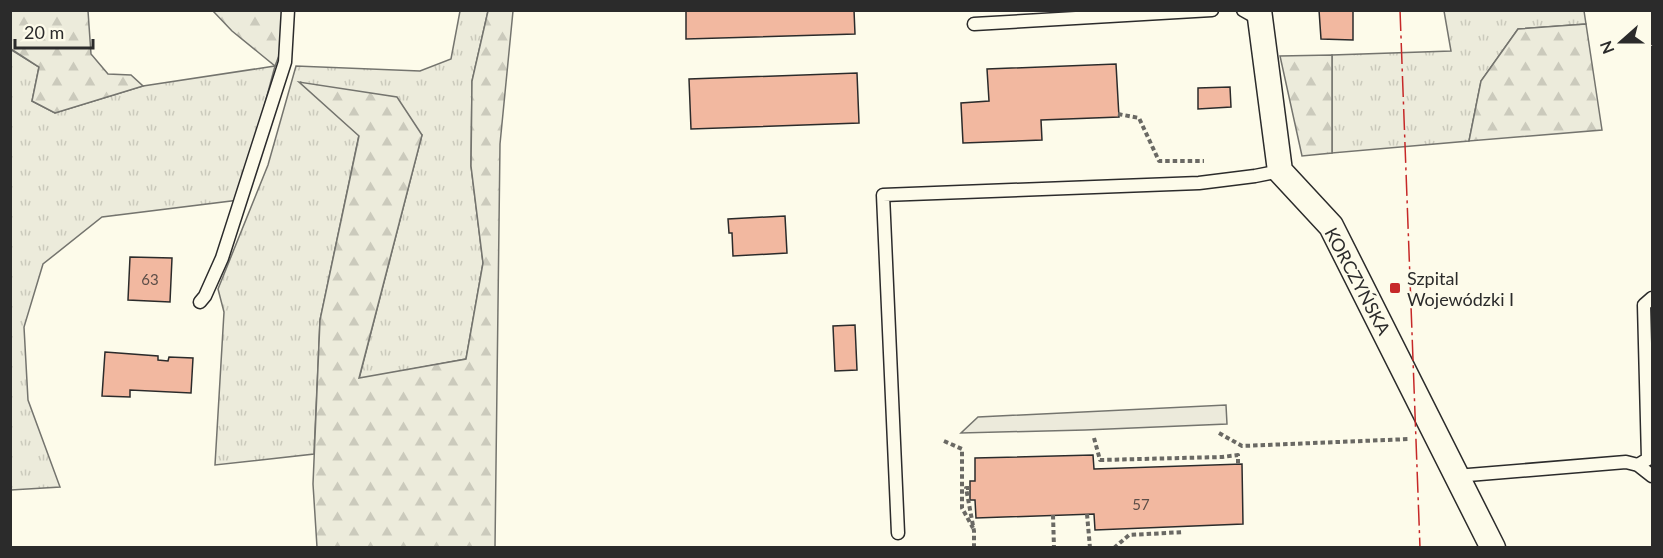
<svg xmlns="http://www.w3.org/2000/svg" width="1663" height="558" font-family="Lato,sans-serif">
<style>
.grass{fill:url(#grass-tufts);stroke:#74746e;stroke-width:1.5}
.forest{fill:url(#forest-firs);stroke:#74746e;stroke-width:1.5}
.parking{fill:#eceadb;stroke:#74746e;stroke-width:1.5}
.building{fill:#f2b8a0;stroke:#2b2b2b;stroke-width:1.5}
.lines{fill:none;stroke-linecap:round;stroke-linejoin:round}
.service-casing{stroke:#2b2b2b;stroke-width:15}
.minor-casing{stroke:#2b2b2b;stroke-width:27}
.path{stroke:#6a6964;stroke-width:4;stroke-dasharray:4.5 3;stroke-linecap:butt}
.service{stroke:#fdfbea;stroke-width:12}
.minor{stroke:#fdfbea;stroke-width:24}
.power{stroke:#c62828;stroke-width:1.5;stroke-dasharray:21 4.5 3 4.5;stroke-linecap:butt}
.poi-dot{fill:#c62828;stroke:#fdfbea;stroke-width:2}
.labels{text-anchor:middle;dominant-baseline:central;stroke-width:4.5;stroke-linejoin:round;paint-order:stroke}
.number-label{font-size:15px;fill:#5d4e48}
.poi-label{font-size:18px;fill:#2b2b2b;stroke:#fdfbea;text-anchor:start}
.street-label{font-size:18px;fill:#2b2b2b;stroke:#fdfbea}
</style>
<defs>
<pattern id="grass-tufts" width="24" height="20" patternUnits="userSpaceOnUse" patternTransform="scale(1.5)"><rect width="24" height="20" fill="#ecebdb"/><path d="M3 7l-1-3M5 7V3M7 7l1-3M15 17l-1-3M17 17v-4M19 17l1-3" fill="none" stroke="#cbcabc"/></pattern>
<pattern id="forest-firs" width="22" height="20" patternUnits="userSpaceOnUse" patternTransform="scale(1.5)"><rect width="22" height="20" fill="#ecebdb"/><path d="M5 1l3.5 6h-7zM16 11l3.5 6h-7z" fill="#cbcabc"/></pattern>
</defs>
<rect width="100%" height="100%" fill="#fdfbea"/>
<g class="grass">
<polygon points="460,11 488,11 472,81 471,166 483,263 466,359 359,379 422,135 300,82 359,135 320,320 314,454 215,465 224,312 218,289 268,165 296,66 420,71 451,59"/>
<polygon points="1444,11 1584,11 1586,24 1518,29 1481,81 1469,141 1332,153 1332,55 1451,51"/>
<polygon points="10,49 39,67 32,101 55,113 143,86 275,66 239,200 102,217 43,264 24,327 28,400 60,487 11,490"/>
</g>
<g class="forest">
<polygon points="11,11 88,11 91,54 108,74 131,75 143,86 55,113 32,101 39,67 11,49"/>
<polygon points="213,11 282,11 280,53 275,66 232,31"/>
<polygon points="488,11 513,11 500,144 495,547 317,547 313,484 320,320 359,136 299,82 397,97 422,135 359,378 466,359 483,263 471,166 472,81"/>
<polygon points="1586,24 1602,130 1469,141 1481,81 1518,29"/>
<polygon points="1332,55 1332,153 1302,156 1280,56"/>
</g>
<polygon class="parking" points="1226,405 1227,424 1085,430 961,433 978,417"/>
<g class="building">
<polygon points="686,10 854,10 855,34 686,39"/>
<polygon points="1319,10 1353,10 1353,40 1321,39"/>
<polygon points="1116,64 1119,117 1041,120 1042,140 963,143 961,103 989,101 987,69"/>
<polygon points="857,73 859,123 691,129 689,79"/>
<polygon points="1230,87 1231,107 1198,109 1198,88"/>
<polygon points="785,216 787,253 733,256 732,233 729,233 728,219"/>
<polygon points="130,257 172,258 170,302 128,300"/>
<polygon points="855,325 857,370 835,371 833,326"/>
<polygon points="105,352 158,356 158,360 168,361 169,357 193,358 191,393 130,390 130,397 102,396"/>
<polygon points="1093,455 1094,469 1242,464 1243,524 1095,530 1094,514 976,518 975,500 970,500 970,481 975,481 975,458"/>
</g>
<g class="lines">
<g class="service-casing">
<g id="service">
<polyline points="1243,10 1259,19"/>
<polyline points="974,24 1212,10"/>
<polyline points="200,302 205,296 222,258 285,62 288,10"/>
<polyline points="1638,465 1648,459 1644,305 1652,298"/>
<polyline points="1456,476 1626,462 1638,465 1652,476"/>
<polyline points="898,533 883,195 1199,183 1255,176 1280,171"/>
</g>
</g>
<g class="minor-casing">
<polyline id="minor" points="1259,10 1280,171 1331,226 1493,548"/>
</g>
<g class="path">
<polyline points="1118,114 1139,118 1159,161 1204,161"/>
<polyline points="1219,433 1242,446 1410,439"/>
<polyline points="1094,438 1100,460 1222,457 1238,455 1238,465"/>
<polyline points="944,441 962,449 962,508 973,528"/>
<polyline points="970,488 966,488 974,531 974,548"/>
<polyline points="1087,514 1090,548"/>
<polyline points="1053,515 1054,548"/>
<polyline points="1114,548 1129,535 1184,532"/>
</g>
<use href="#service" class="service"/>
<use href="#minor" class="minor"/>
<polyline class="power" points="1400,10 1420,548"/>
</g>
<rect class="poi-dot" x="1389" y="282" width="12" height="12" rx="3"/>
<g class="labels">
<g class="number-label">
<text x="150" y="279">63</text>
<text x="1141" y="504">57</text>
</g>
<g class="poi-label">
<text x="1407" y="278">Szpital<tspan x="1407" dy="21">Wojewódzki I</tspan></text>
</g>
<g class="street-label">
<text transform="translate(1358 281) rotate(62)">KORCZYŃSKA</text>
</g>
</g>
<rect width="1663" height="558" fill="none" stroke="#2b2b2b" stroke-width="24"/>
<g transform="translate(1621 42) rotate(249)" stroke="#fdfbea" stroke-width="4.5" paint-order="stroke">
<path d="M0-4.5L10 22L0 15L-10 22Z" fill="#2b2b2b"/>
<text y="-9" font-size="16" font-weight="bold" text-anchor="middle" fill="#2b2b2b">N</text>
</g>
<path d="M15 39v9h78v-9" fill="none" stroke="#2b2b2b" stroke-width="3"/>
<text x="24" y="39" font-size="18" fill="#2b2b2b" stroke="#fdfbea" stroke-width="4.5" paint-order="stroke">20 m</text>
</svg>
